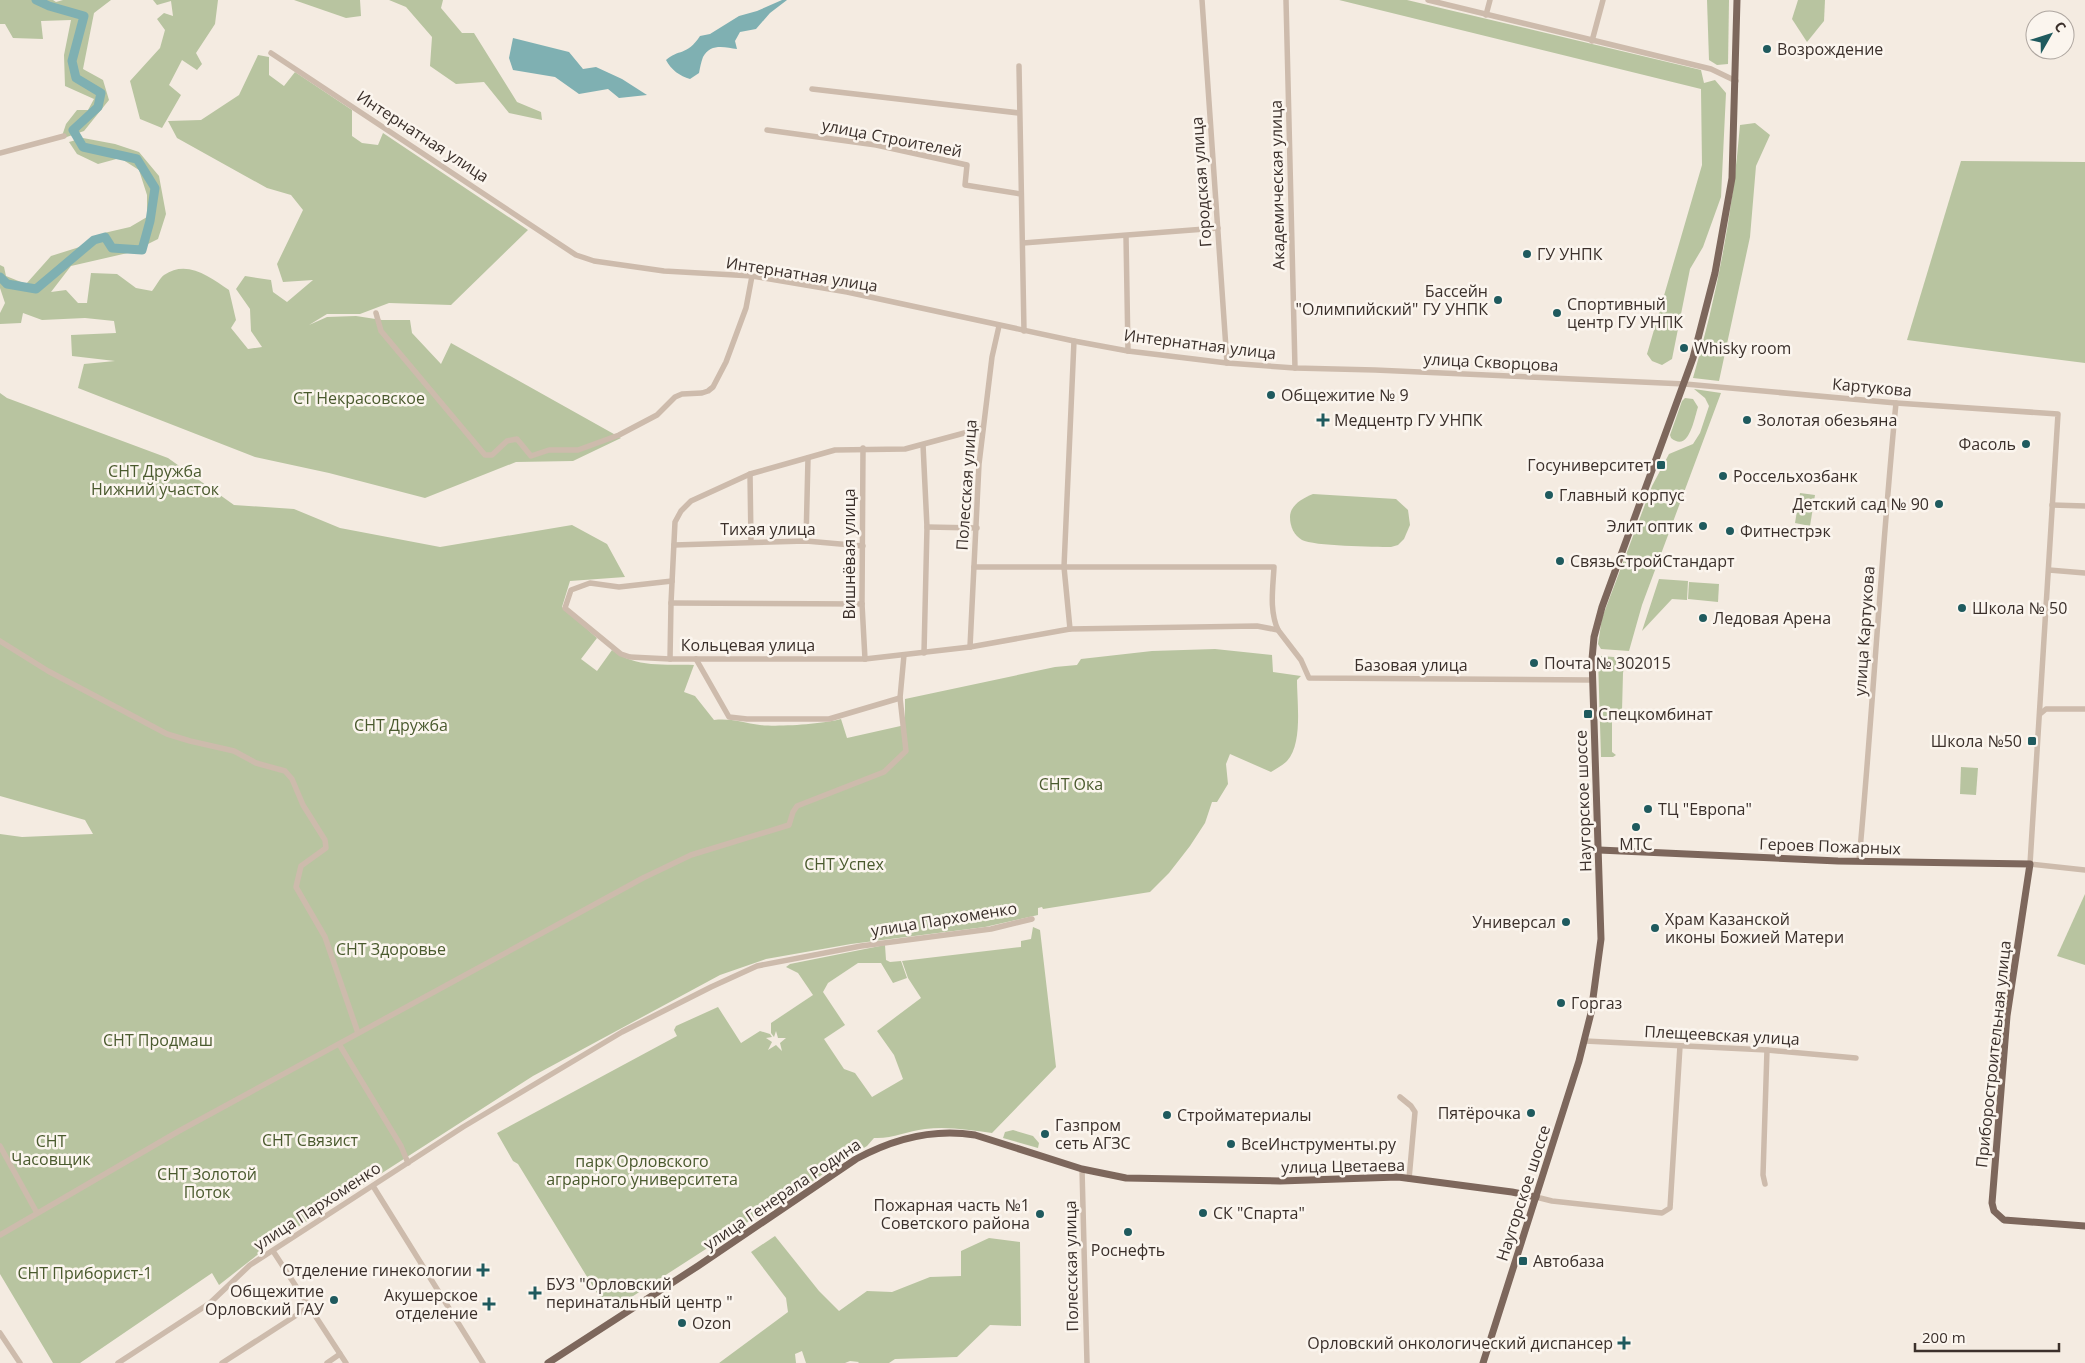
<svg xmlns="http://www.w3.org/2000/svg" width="2085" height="1363" font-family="'Open Sans',sans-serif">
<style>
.green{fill:#b8c4a0}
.water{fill:#7fb0b2}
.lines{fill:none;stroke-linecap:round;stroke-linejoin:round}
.river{stroke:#7fb0b2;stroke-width:9}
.minor{stroke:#cdbbac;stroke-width:5.5}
.major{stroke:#7d675c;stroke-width:7}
.poi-dot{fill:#1f5a5e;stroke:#fbf5ee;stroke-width:2}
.labels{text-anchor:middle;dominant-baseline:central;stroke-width:5;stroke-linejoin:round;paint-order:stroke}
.poi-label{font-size:16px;fill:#3b302b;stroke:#fbf5ee;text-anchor:start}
.street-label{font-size:16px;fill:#3b302b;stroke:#fbf5ee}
.park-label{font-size:16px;fill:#4a5a2e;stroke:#fbf5ee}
</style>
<rect width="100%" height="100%" fill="#f4ebe1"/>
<g class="green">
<polygon points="0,0 53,0 56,2 63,0 111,0 94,13 83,69 103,80 109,100 84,131 61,139 66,124 77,110 88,110 94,99 65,86 64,55 71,20 41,21 43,39 13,38 5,24 0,24"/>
<polygon points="153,0 218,0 215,24 196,53 202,64 197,70 182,60 169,85 181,95 162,128 140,119 130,81 160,48 165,30 157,19 164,13 173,16 171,1 157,5"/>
<polygon points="294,0 360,0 361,16 346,18"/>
<polygon points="389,0 443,0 441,8 462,33 474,33 517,102 541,112 542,120 509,113 484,82 456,84 430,66 432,37 406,7"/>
<polygon points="1339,0 1407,0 1701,70 1704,83 1715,80 1726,93 1721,197 1703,247 1690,269 1672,359 1662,365 1652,361 1647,354 1702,165 1701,89"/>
<polygon points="1707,0 1729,0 1728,64 1717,65 1709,60"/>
<polygon points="1798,0 1825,0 1824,21 1807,42 1792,19"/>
<path d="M 258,55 L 269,57 L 269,75 L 284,86 L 295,72 L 352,110 L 352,136 L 362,143 L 378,145 L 383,133 L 528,230 L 451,305 L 389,303 L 360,314 L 327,314 L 309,325 L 327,317 L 356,316 L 382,320 L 410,320 L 412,333 L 441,364 L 451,343 L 621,438 L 573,461 L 516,462 L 425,498 L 329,473 L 255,457 L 78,388 L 84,364 L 115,361 L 72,356 L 71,335 L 116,333 L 114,321 L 85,318 L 42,320 L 23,313 L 21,323 L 0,324 L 0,313 L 5,303 L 0,288 L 0,265 L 4,267 L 6,276 L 26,284 L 51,256 L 89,244 L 104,233 L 130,227 L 147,217 L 147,195 L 139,170 L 120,158 L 98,164 L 77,154 L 69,142 L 83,138 L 115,144 L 139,152 L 159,176 L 166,214 L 158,239 L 132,252 L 71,266 L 51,292 L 66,290 L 78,303 L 87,303 L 91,273 L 117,274 L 136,288 L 152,291 C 156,286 160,278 164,275 C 187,259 210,277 229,290 L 236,320 L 231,328 L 248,349 L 262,347 L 251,331 L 250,309 L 236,289 L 245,276 L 271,280 L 273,292 L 287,302 L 313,280 L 283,282 L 277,264 L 303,210 L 291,195 L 267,188 L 177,138 L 168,121 L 201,120 L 239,95 Z"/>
<path d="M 1755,123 L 1770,135 L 1756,166 L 1750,237 L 1719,381 L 1693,378 C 1717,296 1733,211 1740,125 Z"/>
<polygon points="1961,161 2085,162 2085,363 1907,340"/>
<polygon points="1694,389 1721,393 1642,605 1629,651 1601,649 1598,644 1602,618 1652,486 1669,454 1693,444 1700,433 1709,406 1705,398"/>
<path d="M 0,393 L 7,398 L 168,458 L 234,505 L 294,509 L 340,528 L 440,547 L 572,525 L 607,544 L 625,577 L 570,581 L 562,607 L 597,638 L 581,659 L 597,671 L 612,650 C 635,668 666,664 694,665 L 684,692 L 695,696 L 714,720 C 731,718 744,723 760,725 C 779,727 823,724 841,719 L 847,738 L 905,725 L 905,699 L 1055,667 L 1077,665 L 1081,659 L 1152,651 L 1215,649 L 1272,655 L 1273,672 L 1301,676 L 1297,680 C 1297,702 1303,744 1287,761 C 1283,765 1276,769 1271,772 L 1230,754 L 1226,764 L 1228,784 L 1217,802 L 1212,802 L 1205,823 L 1190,846 L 1169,873 L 1150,892 L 1043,909 L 1042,907 L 1038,908 L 1038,915 L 985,927 L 851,944 L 766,959 L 720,975 L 533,1076 L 270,1245 L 219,1285 L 212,1273 L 80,1363 L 53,1363 L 0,1274 L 0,834 L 22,837 L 93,834 L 85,820 L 0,796 Z"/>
<path d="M 1685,398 L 1693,399 L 1698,407 C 1694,419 1689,453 1671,438 L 1670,435 L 1682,401 Z"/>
<polygon points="1800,493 1815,495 1810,526 1795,523"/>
<path d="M 1313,494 L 1396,499 L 1408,510 L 1410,525 L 1404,539 L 1398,545 L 1391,547 C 1375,547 1313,546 1302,540 C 1294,535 1290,527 1290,517 C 1290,505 1303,498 1313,494 Z"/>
<polygon points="1659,579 1688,581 1687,600 1672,599 1642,631"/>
<polygon points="1689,582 1719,584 1718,602 1688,599"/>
<polygon points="1601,656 1626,658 1623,673 1622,711 1612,712 1612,752 1616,755 1613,757 1601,757 1598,659"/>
<polygon points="1961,767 1978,768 1976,795 1960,794"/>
<polygon points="2085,894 2085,965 2057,956"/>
<path d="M 1033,927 L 1040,930 L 1056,1067 L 992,1133 C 970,1130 947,1126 925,1129 C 907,1131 892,1139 874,1138 L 867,1146 L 840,1162 L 783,1202 L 774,1200 L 753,1215 L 754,1218 L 613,1309 L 607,1308 L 600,1298 L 518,1164 L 513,1161 L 497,1133 L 677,1036 L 674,1030 L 676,1026 L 718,1007 L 741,1043 L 760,1031 L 770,1034 L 772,1037 L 766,1038 L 772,1042 L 768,1050 L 776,1045 L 782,1051 L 780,1043 L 786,1038 L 778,1038 L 776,1031 L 774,1037 L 771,1033 L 771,1023 L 813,995 L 798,973 L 786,967 L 790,964 L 885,945 L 886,960 L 890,962 L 901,961 L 907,978 L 893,983 L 881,963 L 858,963 L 828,983 L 823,992 L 845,1025 L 824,1039 L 844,1069 L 855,1073 L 872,1097 L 903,1079 L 894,1055 L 877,1031 L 921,998 L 908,978 L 902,961 L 1021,947 L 1021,941 L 1031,939 Z"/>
<polygon points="1013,1130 1033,1136 1039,1143 1038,1148 1003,1138 1005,1132"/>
<polygon points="775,1236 819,1291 839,1311 867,1291 892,1292 930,1277 961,1276 961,1251 989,1238 1020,1242 1021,1326 990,1325 957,1357 895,1359 889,1363 858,1363 859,1362 850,1361 845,1363 806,1363 802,1351 795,1354 796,1363 719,1363 788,1312 786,1298 751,1252"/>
</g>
<g class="water">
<path d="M 782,0 L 787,0 L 770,13 L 756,29 L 740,32 L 735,41 L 737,49 C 725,47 710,43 703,57 C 701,62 700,68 699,73 L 690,79 C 680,76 671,70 666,60 C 678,49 687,56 700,36 L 710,34 L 739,16 L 757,11 Z"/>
<polygon points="513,38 569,52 583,69 596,67 622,79 647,95 619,98 608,89 579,94 555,77 513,70 509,58"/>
</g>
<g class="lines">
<polyline class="river" points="0,277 7,284 36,289 94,240 105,237 112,248 142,250 150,221 155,188 137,159 83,147 73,130 98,107 101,93 76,78 72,61 84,16 49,6 36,0"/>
<g class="minor">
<polyline points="1202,0 1227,363"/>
<polyline points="1286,0 1295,368"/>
<polyline points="1428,0 1711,69 1736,81"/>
<polyline points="1486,15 1490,0"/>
<polyline points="1592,41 1603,0"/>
<polyline points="271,53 576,255 594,261 664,271 752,276 847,292 1074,341 1128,351 1227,363 1295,368 1375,370 1685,384 1896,403 2058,414 2030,864 2085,870"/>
<polyline points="1019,66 1024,331"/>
<polyline points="812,89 1019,113"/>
<polyline points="767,130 876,145 967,165 965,185 1021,194"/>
<polyline points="0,153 64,136"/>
<polyline points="1126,236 1128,351"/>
<polyline points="1023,243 1218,228"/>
<polyline points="376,313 381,331 485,455 492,455 507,441 517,439 531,456 549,450 578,450 619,435 657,415 675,397 682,394 702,393 708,391 713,387 726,362 746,308 752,276"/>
<polyline points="983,428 905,449 835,450 750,474 691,501 681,511 675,522 671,603 670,659 865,659 970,647 1070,629 1257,626 1278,630 1301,660 1309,678 1592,680"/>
<polyline points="923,445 927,527 924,653"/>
<polyline points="863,448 862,604 865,659"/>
<polyline points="750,474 751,542"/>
<polyline points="2052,505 2085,506"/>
<polyline points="927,527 977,528"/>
<polyline points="806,541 808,458"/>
<polyline points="674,545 806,541 863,546"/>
<path d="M 974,567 L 1274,567 C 1273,588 1269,610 1278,630"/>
<polyline points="2049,570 2085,573"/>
<polyline points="671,603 862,604"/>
<polyline points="1070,629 1064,567 1074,341"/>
<polyline points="0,641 48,671 167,734 190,741 234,751 256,763 285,771 292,779 303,805 325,840 326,848 301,866 296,887 325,937 358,1033"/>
<polyline points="970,647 979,464 992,357 999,326"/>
<polyline points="670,659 630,657 621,654 565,608 571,590 590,583 619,587 672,581"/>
<polyline points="696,659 729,717 747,719 829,719 900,698"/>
<polyline points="2040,714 2046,709 2085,709"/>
<path d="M 1859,861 C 1873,709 1881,556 1896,403"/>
<polyline points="1585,1041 1767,1050 1856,1058"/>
<polyline points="339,1044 401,1146 408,1163"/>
<polyline points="1400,1097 1411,1106 1415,1112 1409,1179"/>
<polyline points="0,1146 37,1213"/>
<polyline points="1082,1169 1087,1363"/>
<polyline points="1765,1184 1763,1175 1767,1050"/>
<polyline points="373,1186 483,1363"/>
<polyline points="1536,1197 1552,1201 1662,1213 1670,1208 1680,1046"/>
<polyline points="0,1235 179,1131 643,878 691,855 789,825 793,812 797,806 884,772 906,751 900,698 904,655"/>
<polyline points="273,1251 346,1363"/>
<polyline points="0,1333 20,1363"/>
<polyline points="118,1363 210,1303 250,1265 463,1127 622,1032 711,987 757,966 861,946 991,929 1032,919"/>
<polyline points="222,1363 309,1307"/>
<polyline points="327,1363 340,1354"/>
</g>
<g class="major">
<polyline points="1599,850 1838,861 2030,864 2007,1016 1992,1203 1994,1211 2004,1220 2085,1226"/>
<path d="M 548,1363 L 698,1266 L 856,1159 C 893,1139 932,1128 975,1135 L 1082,1169 L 1126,1178 L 1280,1181 L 1398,1177 L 1512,1192 L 1536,1197"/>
<polyline points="1483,1363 1579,1061 1591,1013 1601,939 1592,659 1594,637 1602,607 1693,358 1715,273 1732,178 1737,0"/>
</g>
</g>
<g class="poi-dot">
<circle cx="1767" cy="49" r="5"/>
<circle cx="1527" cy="254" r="5"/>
<circle cx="1498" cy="300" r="5"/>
<circle cx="1557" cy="313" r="5"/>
<circle cx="1684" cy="348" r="5"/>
<circle cx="1271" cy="395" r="5"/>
<path d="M1320.5 412.5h5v5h5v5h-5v5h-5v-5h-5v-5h5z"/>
<circle cx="1747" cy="420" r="5"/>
<circle cx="2026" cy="444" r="5"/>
<rect x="1656" y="460" width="10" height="10" rx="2.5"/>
<circle cx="1723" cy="476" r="5"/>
<circle cx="1549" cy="495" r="5"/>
<circle cx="1939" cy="504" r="5"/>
<circle cx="1703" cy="526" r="5"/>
<circle cx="1730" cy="531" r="5"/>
<circle cx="1560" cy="561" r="5"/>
<circle cx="1962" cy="608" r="5"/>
<circle cx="1703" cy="618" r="5"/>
<circle cx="1534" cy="663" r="5"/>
<rect x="1583" y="709" width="10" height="10" rx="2.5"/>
<rect x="2027" y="736" width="10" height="10" rx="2.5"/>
<circle cx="1648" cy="809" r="5"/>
<circle cx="1636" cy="827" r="5"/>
<circle cx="1566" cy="922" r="5"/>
<circle cx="1655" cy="928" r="5"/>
<circle cx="1561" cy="1003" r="5"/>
<circle cx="1531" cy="1113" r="5"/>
<circle cx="1167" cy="1115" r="5"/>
<circle cx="1045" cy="1134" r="5"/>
<circle cx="1231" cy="1144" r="5"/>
<circle cx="1203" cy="1213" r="5"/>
<circle cx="1040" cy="1214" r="5"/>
<circle cx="1128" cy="1232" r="5"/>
<rect x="1518" y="1256" width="10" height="10" rx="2.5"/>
<path d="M480.5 1262.5h5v5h5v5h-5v5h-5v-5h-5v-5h5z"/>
<path d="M532.5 1285.5h5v5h5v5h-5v5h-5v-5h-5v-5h5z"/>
<circle cx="334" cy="1300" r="5"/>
<path d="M486.5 1296.5h5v5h5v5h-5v5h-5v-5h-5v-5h5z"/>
<circle cx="682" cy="1323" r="5"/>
<path d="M1621.5 1335.5h5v5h5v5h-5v5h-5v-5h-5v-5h5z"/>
</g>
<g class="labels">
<g class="poi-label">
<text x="1777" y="49">Возрождение</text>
<text x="1537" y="254">ГУ УНПК</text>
<text x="1488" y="291" text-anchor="end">Бассейн<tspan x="1488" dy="18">"Олимпийский" ГУ УНПК</tspan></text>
<text x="1567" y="304">Спортивный<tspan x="1567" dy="18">центр ГУ УНПК</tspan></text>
<text x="1694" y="348">Whisky room</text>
<text x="1281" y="395">Общежитие № 9</text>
<text x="1334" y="420">Медцентр ГУ УНПК</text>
<text x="1757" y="420">Золотая обезьяна</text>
<text x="2016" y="444" text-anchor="end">Фасоль</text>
<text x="1651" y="465" text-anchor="end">Госуниверситет</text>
<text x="1733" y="476">Россельхозбанк</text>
<text x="1559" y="495">Главный корпус</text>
<text x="1929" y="504" text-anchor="end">Детский сад № 90</text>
<text x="1693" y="526" text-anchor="end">Элит оптик</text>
<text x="1740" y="531">Фитнестрэк</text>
<text x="1570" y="561">СвязьСтройСтандарт</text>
<text x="1972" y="608">Школа № 50</text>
<text x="1713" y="618">Ледовая Арена</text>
<text x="1544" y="663">Почта № 302015</text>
<text x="1598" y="714">Спецкомбинат</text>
<text x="2022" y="741" text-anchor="end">Школа №50</text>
<text x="1658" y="809">ТЦ "Европа"</text>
<text x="1636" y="844" text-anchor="middle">МТС</text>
<text x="1665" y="919">Храм Казанской<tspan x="1665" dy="18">иконы Божией Матери</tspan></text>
<text x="1556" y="922" text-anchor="end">Универсал</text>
<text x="1571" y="1003">Горгаз</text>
<text x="1521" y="1113" text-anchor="end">Пятёрочка</text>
<text x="1177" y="1115">Стройматериалы</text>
<text x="1055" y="1125">Газпром<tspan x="1055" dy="18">сеть АГЗС</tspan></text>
<text x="1241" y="1144">ВсеИнструменты.ру</text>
<text x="1030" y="1205" text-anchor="end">Пожарная часть №1<tspan x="1030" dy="18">Советского района</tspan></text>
<text x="1213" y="1213">СК "Спарта"</text>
<text x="1128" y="1250" text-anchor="middle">Роснефть</text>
<text x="1533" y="1261">Автобаза</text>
<text x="472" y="1270" text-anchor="end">Отделение гинекологии</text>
<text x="546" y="1284">БУЗ "Орловский<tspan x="546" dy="18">перинатальный центр "</tspan></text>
<text x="324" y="1291" text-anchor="end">Общежитие<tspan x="324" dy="18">Орловский ГАУ</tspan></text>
<text x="478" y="1295" text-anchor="end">Акушерское<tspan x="478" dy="18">отделение</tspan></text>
<text x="692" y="1323">Ozon</text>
<text x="1613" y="1343" text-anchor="end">Орловский онкологический диспансер</text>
</g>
<g class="street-label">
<text transform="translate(423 136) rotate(33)">Интернатная улица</text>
<text transform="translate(892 138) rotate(11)">улица Строителей</text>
<text transform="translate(1201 182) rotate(-94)">Городская улица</text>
<text transform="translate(1277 185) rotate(-91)">Академическая улица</text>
<text transform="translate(802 274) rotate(9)">Интернатная улица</text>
<text transform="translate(1200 344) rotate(7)">Интернатная улица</text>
<text transform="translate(1491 362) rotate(3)">улица Скворцова</text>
<text transform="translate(1872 387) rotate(5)">Картукова</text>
<text transform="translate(966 485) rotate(-86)">Полесская улица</text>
<text x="768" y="529">Тихая улица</text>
<text transform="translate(849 554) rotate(-90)">Вишнёвая улица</text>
<text transform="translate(1864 631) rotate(-86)">улица Картукова</text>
<text x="748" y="645">Кольцевая улица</text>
<text x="1411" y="665">Базовая улица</text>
<text transform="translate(1583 801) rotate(-92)">Наугорское шоссе</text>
<text transform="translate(1830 846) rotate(2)">Героев Пожарных</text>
<text transform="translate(944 919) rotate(-9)">улица Пархоменко</text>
<text transform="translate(1722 1035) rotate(3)">Плещеевская улица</text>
<text transform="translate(1993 1054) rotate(-84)">Приборостроительная улица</text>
<text transform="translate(1343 1166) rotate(-1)">улица Цветаева</text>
<text transform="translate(1523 1193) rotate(-72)">Наугорское шоссе</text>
<text transform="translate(782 1194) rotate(-34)">улица Генерала Родина</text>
<text transform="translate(317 1206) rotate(-33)">улица Пархоменко</text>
<text transform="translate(1071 1266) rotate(-91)">Полесская улица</text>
</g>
<g class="park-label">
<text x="359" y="398">СТ Некрасовское</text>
<text x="155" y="471">СНТ Дружба<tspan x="155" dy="18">Нижний участок</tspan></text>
<text x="401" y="725">СНТ Дружба</text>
<text x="1071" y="784">СНТ Ока</text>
<text x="844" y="864">СНТ Успех</text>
<text x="391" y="949">СНТ Здоровье</text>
<text x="158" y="1040">СНТ Продмаш</text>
<text x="310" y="1140">СНТ Связист</text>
<text x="51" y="1141">СНТ<tspan x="51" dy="18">Часовщик</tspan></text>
<text x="642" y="1161">парк Орловского<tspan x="642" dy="18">аграрного университета</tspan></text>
<text x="207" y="1174">СНТ Золотой<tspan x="207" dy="18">Поток</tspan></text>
<text x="85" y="1273">СНТ Приборист-1</text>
</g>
</g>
<g transform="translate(2050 35) rotate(51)"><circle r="24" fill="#fbf5ee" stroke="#aea6a0"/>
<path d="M0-4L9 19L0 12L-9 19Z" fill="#1f5a5e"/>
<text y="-8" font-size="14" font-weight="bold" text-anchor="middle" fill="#3b302b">С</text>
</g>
<path d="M1915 1343v8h144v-8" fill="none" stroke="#3b302b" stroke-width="2.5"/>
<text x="1922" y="1343" font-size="15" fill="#3b302b" stroke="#fbf5ee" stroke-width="4" paint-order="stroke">200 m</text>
</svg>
